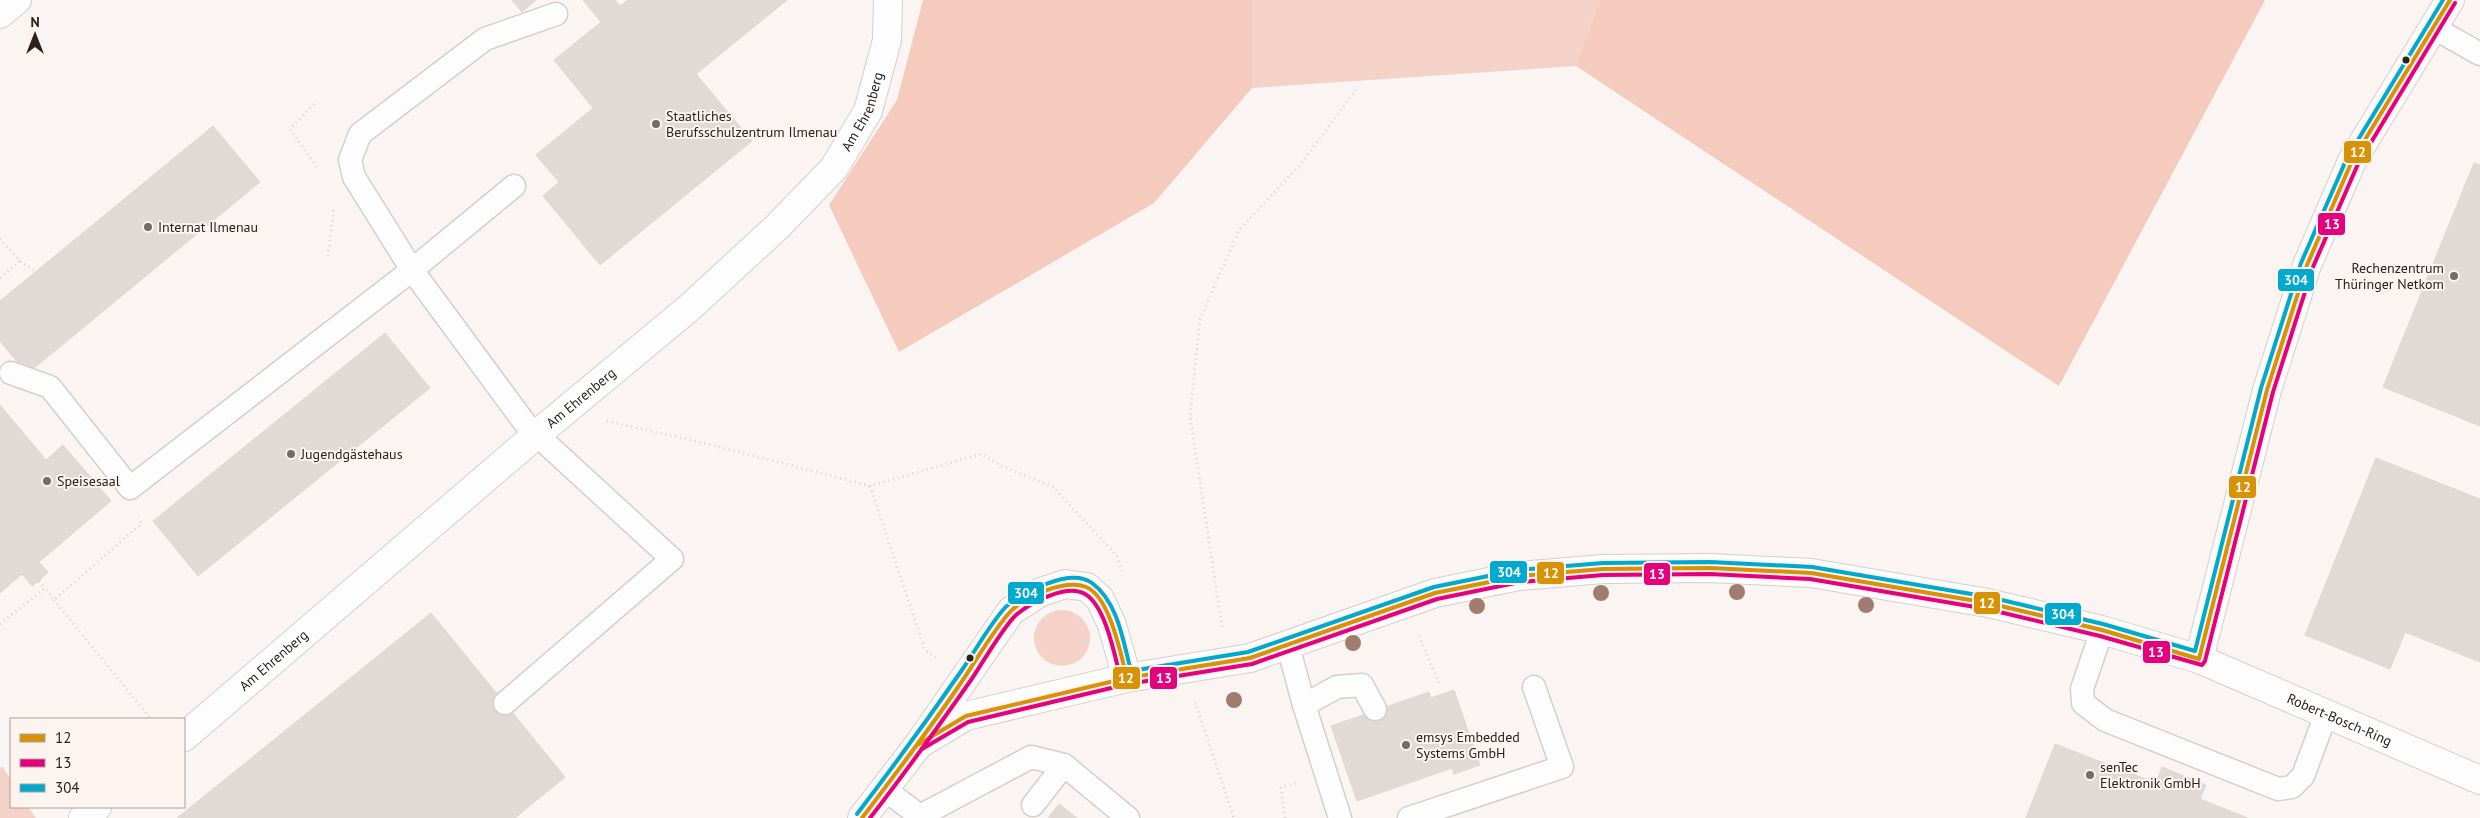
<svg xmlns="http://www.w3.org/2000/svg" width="2480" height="818" font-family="'PT Sans',sans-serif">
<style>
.green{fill:#f4d2c7}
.forest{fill:#f4cbbd}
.building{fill:#e1d9d6;stroke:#ded7d4}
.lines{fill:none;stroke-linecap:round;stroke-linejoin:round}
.service-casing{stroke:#d6cfcc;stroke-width:25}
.minor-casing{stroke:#d6cfcc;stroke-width:30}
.path{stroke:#d6d5d4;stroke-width:3;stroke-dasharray:1 4;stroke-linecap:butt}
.service{stroke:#fefdfd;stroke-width:22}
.minor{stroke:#fefdfd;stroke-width:28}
.bus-1-casing{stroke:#fdf3ef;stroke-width:8}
.bus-2-casing{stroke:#fdf3ef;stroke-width:8}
.bus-3-casing{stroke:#fdf3ef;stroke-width:8}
.bus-1{stroke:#d89205;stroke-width:4}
.bus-2{stroke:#e5007d;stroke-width:4}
.bus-3{stroke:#00a9ce;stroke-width:4}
.tree{fill:#a17d6f}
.bus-dot{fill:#2b221f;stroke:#fdf3ef;stroke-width:2}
.poi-dot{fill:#736c69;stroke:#fdf3ef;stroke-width:2}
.labels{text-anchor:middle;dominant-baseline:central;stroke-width:4;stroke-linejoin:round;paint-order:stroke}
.street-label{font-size:14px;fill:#2b221f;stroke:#fdf3ef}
.poi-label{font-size:14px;fill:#2b221f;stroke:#fdf3ef;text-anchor:start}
.line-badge{stroke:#fdf3ef;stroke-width:2}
.badge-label{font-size:14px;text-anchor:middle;font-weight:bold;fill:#fff}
</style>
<rect width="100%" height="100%" fill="#faf4f2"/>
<g class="green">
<polygon points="1252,0 1600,0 1576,66 1252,88"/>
<circle cx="1062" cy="638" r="28"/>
<polygon points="2,766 11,780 11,807 28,807 36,818 0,818 0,768"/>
</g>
<g class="forest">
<polygon points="923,0 1252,0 1252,88 1154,203 899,352 829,205 897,100"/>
<polygon points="1600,0 2265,0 2059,386 1576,66"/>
</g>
<g class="building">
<polygon points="512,0 536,0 522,12"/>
<polygon points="583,0 615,0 620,6 628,0 787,0 696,74 752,141 600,265 543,196 559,182 536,155 593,108 554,60 601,22"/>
<polygon points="213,126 260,182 27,374 0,341 0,301"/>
<polygon points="2474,163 2480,165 2480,426 2383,387"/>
<polygon points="385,333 430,388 198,576 153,521"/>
<polygon points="0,405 46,460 63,445 111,501 39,562 48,572 39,581 32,586 22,574 0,593"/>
<polygon points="2376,458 2480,499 2480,662 2405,632 2390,669 2305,635"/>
<polygon points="431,613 565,777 515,818 177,818"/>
<polygon points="1454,690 1480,765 1454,774 1452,768 1357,801 1331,726 1429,692 1431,698"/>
<polygon points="2055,744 2156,783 2162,767 2206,785 2200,799 2248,818 2026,818"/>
<polygon points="1059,804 1077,818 1048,818"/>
</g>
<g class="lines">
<g class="service-casing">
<g id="service">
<polyline points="2434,28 2480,54"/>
<polyline points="11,373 50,387 130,488 412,270 514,186"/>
<polyline points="2102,630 2082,689 2083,703 2105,720 2278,789 2292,787 2303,776 2326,714"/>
<polyline points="1288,646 1304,705 1340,818"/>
<polyline points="505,703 672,559 527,426 412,270 354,177 350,160 360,134 485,39 556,14"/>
<polyline points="1304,705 1337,687 1362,685 1375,709"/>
<polyline points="884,789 920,816 1031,757 1064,765 1128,818"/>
<polyline points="1033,805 1064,765"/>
<polyline points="1409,818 1562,767 1534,687"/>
</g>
</g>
<g class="minor-casing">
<g id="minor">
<polyline points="0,14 17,0"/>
<polyline points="2199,659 2267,390 2307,265 2352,161 2450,0"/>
<path id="s1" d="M 184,737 L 536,435 L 689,308 L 777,227 L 834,168 L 868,111 L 887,40 L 888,0"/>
<path id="s2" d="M 919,744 L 966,716 L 1127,678 L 1250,658 L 1435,593 L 1519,576 L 1603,569 L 1710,568 L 1811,573 L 1988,603 L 2102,630 L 2199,659 L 2480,780"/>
<polyline points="83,818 97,807"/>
<polyline points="862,818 919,744 1011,611 1041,592 1065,584 1087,587 1100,599 1112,625 1127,678"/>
</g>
</g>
<g class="path">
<polyline points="314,104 290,129 318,169"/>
<polyline points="0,239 20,261 36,272"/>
<polyline points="328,256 334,207"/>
<polyline points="0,278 20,261"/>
<polyline points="607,421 712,445 870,486 981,454 1002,466 1053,487 1117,556 1122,571"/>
<polyline points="870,486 925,650 937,658"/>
<polyline points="39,581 45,588"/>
<polyline points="54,600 151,719"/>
<polyline points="0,624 45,588 54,600 141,524 139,517"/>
<polyline points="1222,627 1190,416 1200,319 1239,230 1300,165 1356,90"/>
<polyline points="1419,636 1439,683"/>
<polyline points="1195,702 1234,818"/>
<polyline points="1285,818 1281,787 1296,783"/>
</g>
<use href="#service" class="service"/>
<use href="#minor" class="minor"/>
<g class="bus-1-casing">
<g id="bus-1">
<polyline points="2199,659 2267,390 2307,265 2352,161 2450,0"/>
<polyline points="919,744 966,716 1127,678 1250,658 1435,593 1519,576 1603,569 1710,568 1811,573 1988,603 2102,630 2199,659"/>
<path d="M 862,818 C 894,776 926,734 956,690 C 973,666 991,633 1010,612 C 1025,596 1065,579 1086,587 C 1110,596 1121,656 1127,678"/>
</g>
</g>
<g class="bus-2-casing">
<g id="bus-2">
<polyline points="922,749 968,722 1128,684 1252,664 1437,599 1520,582 1603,575 1710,574 1810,579 1987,609 2100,636 2202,665 2205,661 2273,392 2313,267 2358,164 2455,3"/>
<path d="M 870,818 C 905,773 938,727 971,680 C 982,664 1003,627 1016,615 C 1030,603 1067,583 1085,594 C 1106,606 1115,657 1121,680"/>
</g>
</g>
<g class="bus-3-casing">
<path id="bus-3" d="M 857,814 C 893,767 928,719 962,670 C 972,656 996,614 1008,605 C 1026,592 1070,567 1092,583 C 1118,602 1123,641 1131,671 L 1248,652 L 1434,587 L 1518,570 L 1603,563 L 1710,562 L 1812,567 L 1989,597 L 2103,624 L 2195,651 L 2261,388 L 2301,263 L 2347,158 L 2443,0"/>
</g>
<use href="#bus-1" class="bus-1"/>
<use href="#bus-2" class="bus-2"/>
<use href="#bus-3" class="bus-3"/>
</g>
<g class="tree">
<circle cx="1737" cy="592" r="8"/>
<circle cx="1601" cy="593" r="8"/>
<circle cx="1866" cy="605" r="8"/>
<circle cx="1477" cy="606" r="8"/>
<circle cx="1353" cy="643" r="8"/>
<circle cx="1234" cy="700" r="8"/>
</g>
<g class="bus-dot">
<circle cx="2406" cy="60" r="4.5"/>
<circle cx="970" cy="658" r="4.5"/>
</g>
<g class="poi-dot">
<circle cx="656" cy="124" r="5"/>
<circle cx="148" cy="227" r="5"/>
<circle cx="2454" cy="276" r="5"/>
<circle cx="291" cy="454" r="5"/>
<circle cx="47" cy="481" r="5"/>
<circle cx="1406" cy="745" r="5"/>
<circle cx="2090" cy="775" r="5"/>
</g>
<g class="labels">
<g class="street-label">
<text stroke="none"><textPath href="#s1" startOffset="928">Am Ehrenberg</textPath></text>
<text stroke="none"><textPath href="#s1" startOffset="522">Am Ehrenberg</textPath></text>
<text stroke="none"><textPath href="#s1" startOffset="118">Am Ehrenberg</textPath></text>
<text stroke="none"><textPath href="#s2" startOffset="1470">Robert-Bosch-Ring</textPath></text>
</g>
<g class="poi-label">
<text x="666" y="116">Staatliches<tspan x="666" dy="16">Berufsschulzentrum Ilmenau</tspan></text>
<text x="158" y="227">Internat Ilmenau</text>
<text x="2444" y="268" text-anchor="end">Rechenzentrum<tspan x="2444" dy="16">Thüringer Netkom</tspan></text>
<text x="301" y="454">Jugendgästehaus</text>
<text x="57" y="481">Speisesaal</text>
<text x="1416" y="737">emsys Embedded<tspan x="1416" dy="16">Systems GmbH</tspan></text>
<text x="2100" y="767">senTec<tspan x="2100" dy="16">Elektronik GmbH</tspan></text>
</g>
</g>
<g class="line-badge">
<rect x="2343" y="140" width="29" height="24" rx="5" fill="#d89205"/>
<rect x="2317" y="212" width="29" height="24" rx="5" fill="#e5007d"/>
<rect x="2277" y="268" width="38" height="24" rx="5" fill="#00a9ce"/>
<rect x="2228" y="475" width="29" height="24" rx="5" fill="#d89205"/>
<rect x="1489" y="560" width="39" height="24" rx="5" fill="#00a9ce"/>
<rect x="1536" y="561" width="29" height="24" rx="5" fill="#d89205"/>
<rect x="1643" y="562" width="28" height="24" rx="5" fill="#e5007d"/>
<rect x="1007" y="581" width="38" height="24" rx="5" fill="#00a9ce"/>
<rect x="1973" y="591" width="28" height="24" rx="5" fill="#d89205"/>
<rect x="2044" y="602" width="38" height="24" rx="5" fill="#00a9ce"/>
<rect x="2142" y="640" width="29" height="24" rx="5" fill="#e5007d"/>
<rect x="1112" y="666" width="29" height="24" rx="5" fill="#d89205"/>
<rect x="1149" y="666" width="29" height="24" rx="5" fill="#e5007d"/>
</g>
<g class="badge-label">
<text x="2358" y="157">12</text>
<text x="2332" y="229">13</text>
<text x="2296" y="285">304</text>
<text x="2243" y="492">12</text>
<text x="1509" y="577">304</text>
<text x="1551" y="578">12</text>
<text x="1657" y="579">13</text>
<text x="1026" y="598">304</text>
<text x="1987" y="608">12</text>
<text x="2063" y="619">304</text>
<text x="2156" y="657">13</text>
<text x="1126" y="683">12</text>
<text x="1164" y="683">13</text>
</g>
<rect x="10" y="718" width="175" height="90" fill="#fdf3ef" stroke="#a99f9c"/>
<rect x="20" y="734" width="25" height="8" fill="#d89205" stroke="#a99f9c"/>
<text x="55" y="743" font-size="15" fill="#2b221f">12</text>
<rect x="20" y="759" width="25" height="8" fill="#e5007d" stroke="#a99f9c"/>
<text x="55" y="768" font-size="15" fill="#2b221f">13</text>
<rect x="20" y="784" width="25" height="8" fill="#00a9ce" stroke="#a99f9c"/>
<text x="55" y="793" font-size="15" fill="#2b221f">304</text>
<g transform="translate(35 35)" stroke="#fdf3ef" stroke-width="4" paint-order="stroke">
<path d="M0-4L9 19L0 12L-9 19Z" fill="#2b221f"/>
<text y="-8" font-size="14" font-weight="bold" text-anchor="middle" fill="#2b221f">N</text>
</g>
</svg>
